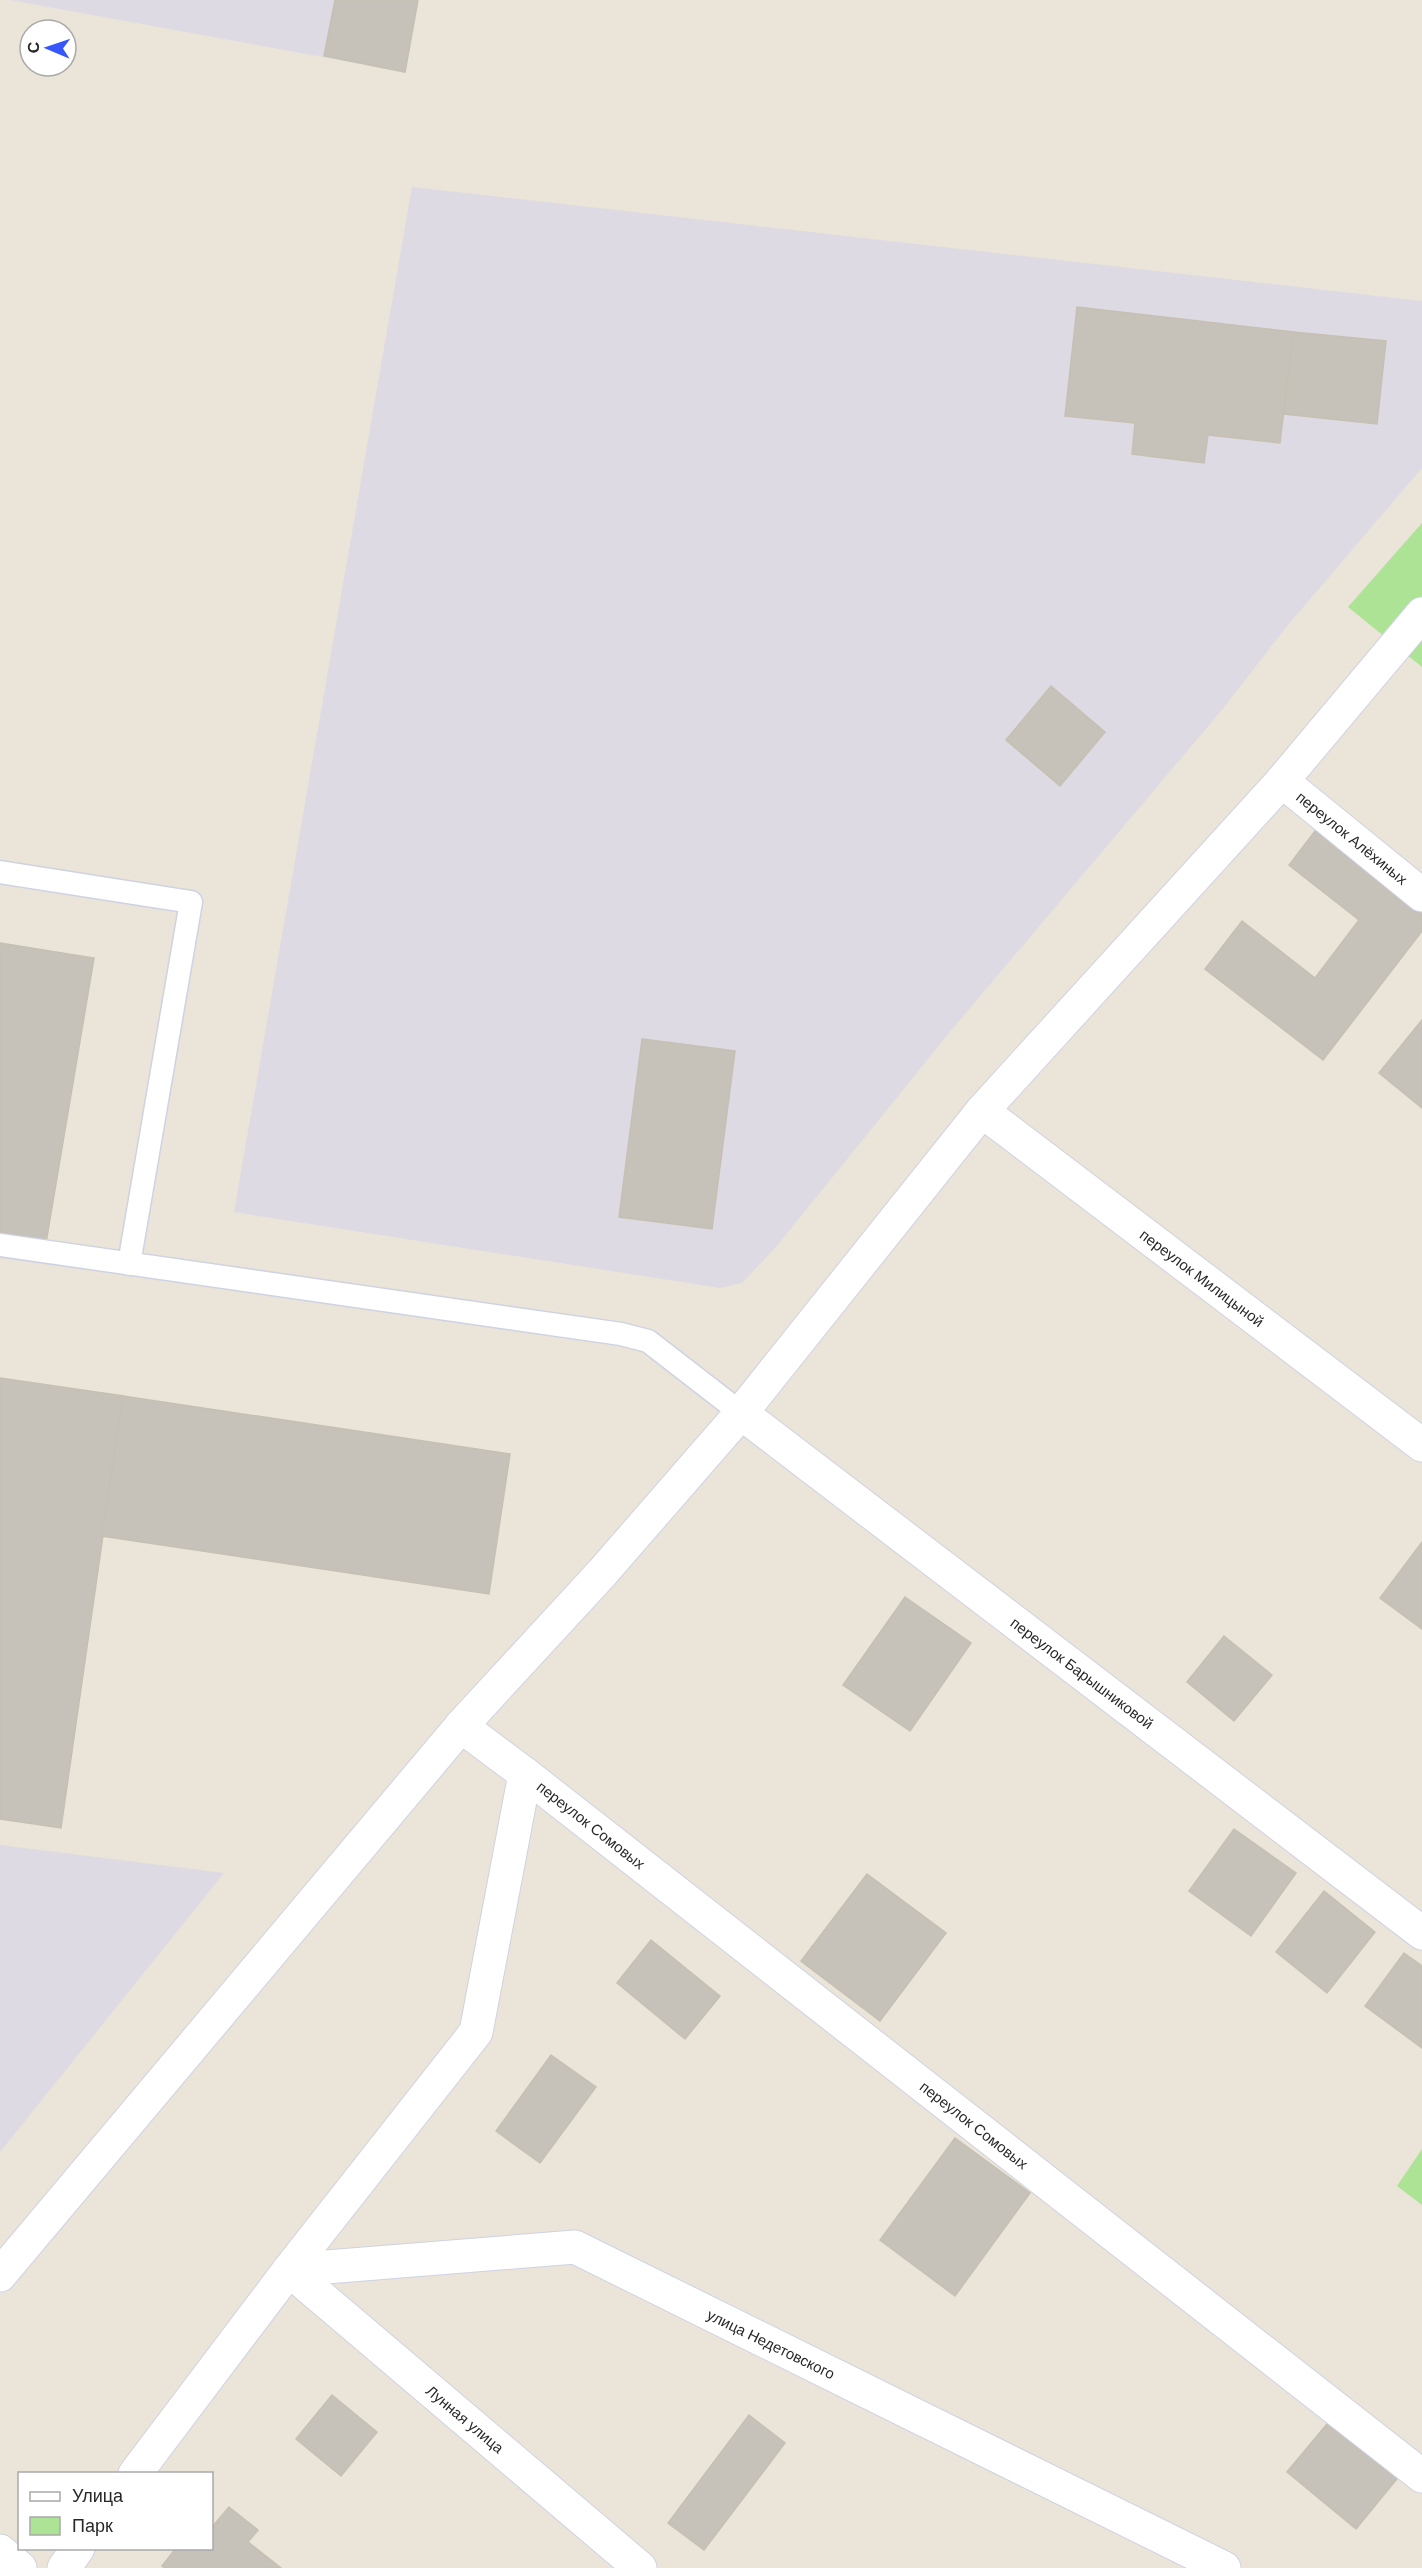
<svg xmlns="http://www.w3.org/2000/svg" width="1422" height="2568" font-family="Helvetica,sans-serif">
<style>
.industrial{fill:#dddae3}
.green{fill:#ade395}
.building{fill:#c6c1b9;stroke:#c6c0b3;stroke-width:1.5}
.lines{fill:none;stroke-linecap:round;stroke-linejoin:round}
.service-casing{stroke:#cfd2e2;stroke-width:25}
.minor-casing{stroke:#cfd2e2;stroke-width:35}
.service{stroke:#fff;stroke-width:22}
.minor{stroke:#fff;stroke-width:33}
.labels{text-anchor:middle;dominant-baseline:central;stroke-width:5;stroke-linejoin:round;paint-order:stroke}
.street-label{font-size:15px;fill:#282828;stroke:#fff}
</style>
<rect width="100%" height="100%" fill="#ebe4d9"/>
<g class="industrial">
<polygon points="10,0 418,0 405,72"/>
<polygon points="412,187 1422,301 1422,468 1288,625 1221,711 949,1033 776,1247 742,1283 720,1288 234,1212"/>
<polygon points="0,1845 224,1873 0,2152"/>
</g>
<g class="green">
<polygon points="1422,523 1422,667 1348,607"/>
<polygon points="1422,2149 1422,2205 1397,2186"/>
</g>
<g class="building">
<polygon points="335,0 418,0 405,72 324,56"/>
<polygon points="1077,307 1293,332 1280,443 1208,435 1204,463 1132,454 1135,423 1065,416"/>
<polygon points="1293,332 1386,341 1377,424 1284,414"/>
<polygon points="1051,686 1105,732 1060,786 1006,740"/>
<polygon points="1318,827 1422,908 1422,931 1323,1060 1205,969 1242,921 1315,978 1359,920 1289,865"/>
<polygon points="0,943 94,958 46,1243 0,1235"/>
<polygon points="1422,1020 1422,1108 1379,1073"/>
<polygon points="642,1039 735,1051 712,1229 619,1217"/>
<polygon points="0,1378 123,1396 61,1828 0,1819"/>
<polygon points="123,1396 510,1454 489,1594 102,1536"/>
<polygon points="1422,1542 1422,1629 1380,1598"/>
<polygon points="905,1597 971,1643 910,1731 843,1685"/>
<polygon points="1224,1636 1272,1675 1234,1721 1187,1682"/>
<polygon points="1234,1829 1296,1873 1251,1936 1189,1891"/>
<polygon points="867,1874 946,1933 880,2021 801,1961"/>
<polygon points="1324,1891 1375,1932 1327,1993 1276,1952"/>
<polygon points="651,1940 720,1996 685,2039 617,1983"/>
<polygon points="1404,1953 1422,1966 1422,2048 1365,2006"/>
<polygon points="551,2055 596,2087 540,2163 496,2131"/>
<polygon points="955,2138 1030,2193 955,2296 880,2240"/>
<polygon points="332,2395 377,2432 341,2476 296,2439"/>
<polygon points="749,2415 785,2443 704,2550 668,2523"/>
<polygon points="1332,2418 1400,2475 1356,2529 1287,2472"/>
<polygon points="229,2507 258,2530 248,2542 281,2568 165,2568 162,2566 176,2548 212,2548 212,2527"/>
</g>
<g class="lines">
<g class="service-casing">
<g id="service">
<polyline points="0,872 191,902 129,1264"/>
<polyline points="0,1245 621,1334 648,1341 741,1413"/>
</g>
</g>
<g class="minor-casing">
<g id="minor">
<polyline points="1282,781 1422,895"/>
<polyline points="982,1111 1422,1445"/>
<polyline points="741,1413 1422,1933"/>
<polyline points="525,1774 1422,2476"/>
<polyline points="289,2270 575,2247 1224,2568"/>
<polyline points="289,2270 640,2568"/>
<polyline points="0,2275 461,1726 602,1573 741,1413 982,1111 1282,781 1422,614"/>
<polyline points="135,2474 289,2270 476,2032 525,1774 461,1726"/>
<polyline points="0,2551 20,2568"/>
<polyline points="64,2568 78,2548"/>
</g>
</g>
<use href="#service" class="service"/>
<use href="#minor" class="minor"/>
</g>
<g class="labels">
<g class="street-label">
<text transform="translate(1352 838) rotate(39)">переулок Алёхиных</text>
<text transform="translate(1202 1278) rotate(37)">переулок Милицыной</text>
<text transform="translate(1082 1673) rotate(37)">переулок Барышниковой</text>
<text transform="translate(591 1825) rotate(38)">переулок Сомовых</text>
<text transform="translate(974 2125) rotate(38)">переулок Сомовых</text>
<text transform="translate(771 2344) rotate(26)">улица Недетовского</text>
<text transform="translate(465 2419) rotate(40)">Лунная улица</text>
</g>
</g>
<rect x="18" y="2472" width="195" height="78" fill="#ffffff" stroke="#a9a9a9" stroke-width="1.5"/>
<rect x="30" y="2492" width="30" height="9" fill="#ffffff" stroke="#a9a9a9" stroke-width="1.5"/>
<text x="72" y="2502" font-size="18" fill="#282828">Улица</text>
<rect x="30" y="2517" width="30" height="18" fill="#ade395" stroke="#a9a9a9" stroke-width="1.5"/>
<text x="72" y="2532" font-size="18" fill="#282828">Парк</text>
<g transform="translate(48 48) rotate(272)"><circle r="28" fill="#ffffff" stroke="#a9a9a9" stroke-width="1.5"/>
<path d="M0-4.5L10 22L0 15L-10 22Z" fill="#3657fb"/>
<text y="-9" font-size="16" font-weight="bold" text-anchor="middle" fill="#282828">С</text>
</g>
</svg>
